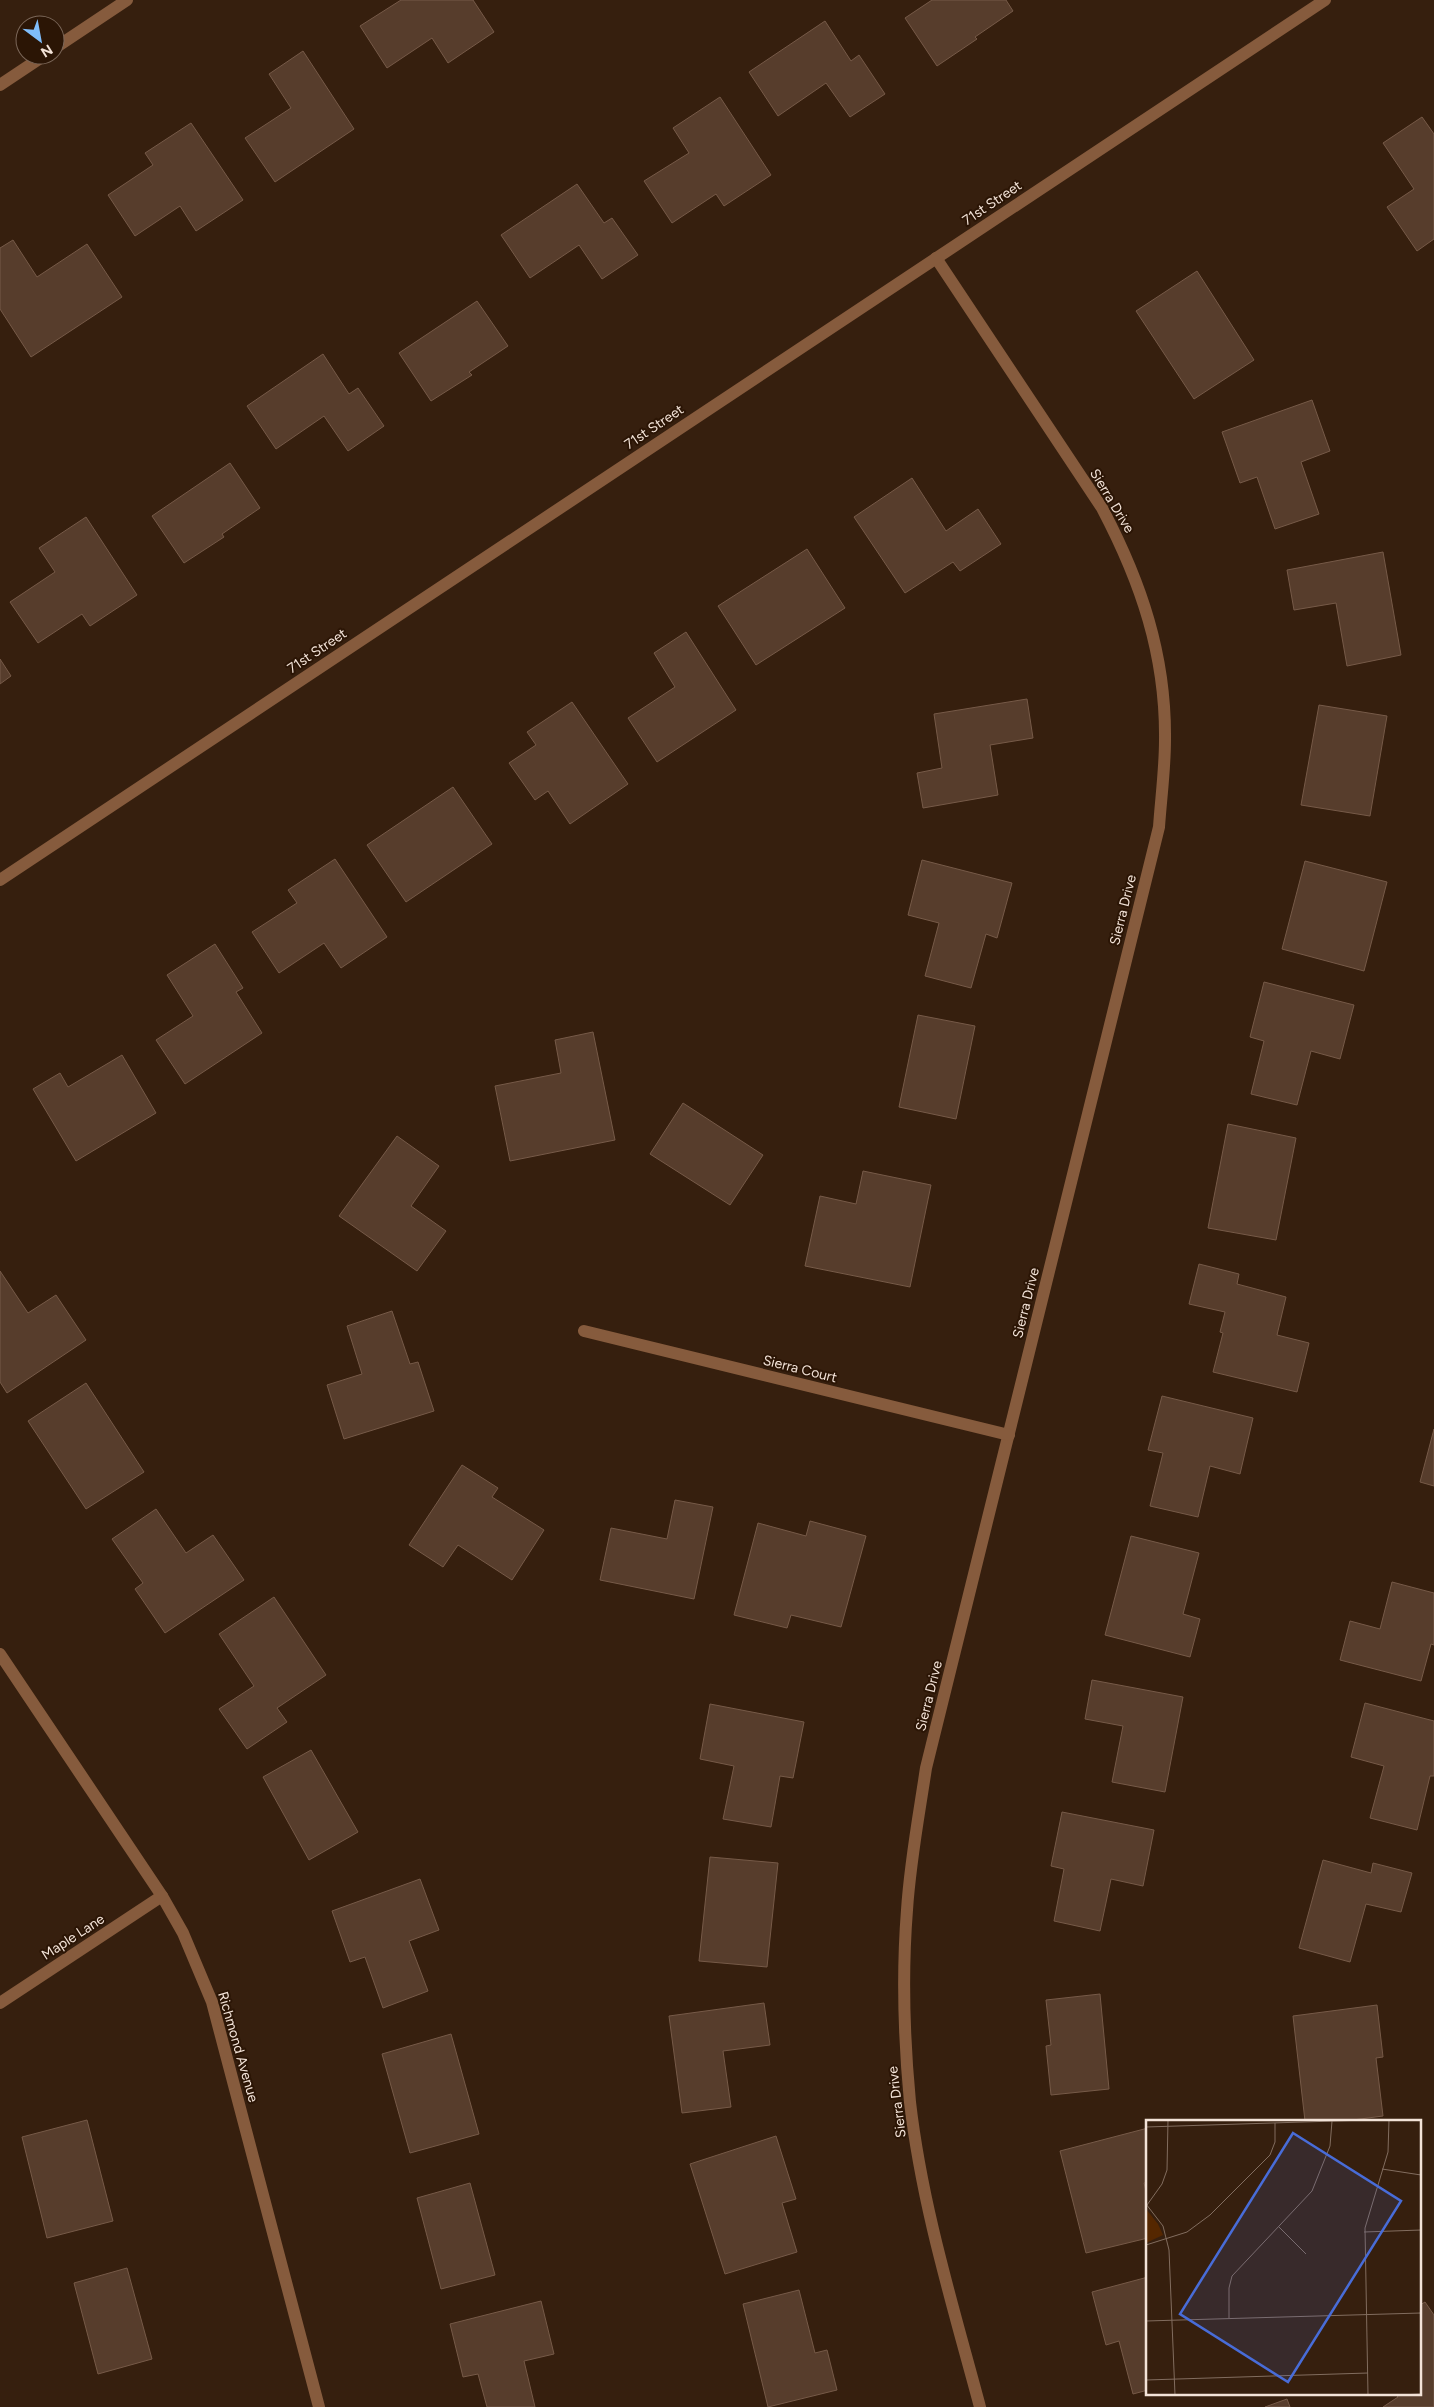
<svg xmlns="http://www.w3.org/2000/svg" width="1434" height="2407" font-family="Figtree,sans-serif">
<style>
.building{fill:#573d2c;stroke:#765a48}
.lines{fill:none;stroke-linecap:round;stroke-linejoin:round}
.minor{stroke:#865b3d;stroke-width:12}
.labels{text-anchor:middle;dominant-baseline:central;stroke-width:4;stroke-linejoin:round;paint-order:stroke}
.street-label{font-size:14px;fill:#f3e3d8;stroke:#2b1505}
.inset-road{fill:none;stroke:#826d5f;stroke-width:1}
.view{fill:#486cd8;fill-opacity:0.15;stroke:#486cd8;stroke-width:2.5}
.inset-edge{fill:none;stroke:#f3e3d8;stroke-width:2.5}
</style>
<rect width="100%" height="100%" fill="#361f0e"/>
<g class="building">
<polygon points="401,0 473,0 494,32 448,63 432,38 387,68 360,26"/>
<polygon points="932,0 1006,0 1013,11 975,37 977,39 937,66 905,18"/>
<polygon points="825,21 851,61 859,55 885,94 850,117 826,83 778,116 749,72"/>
<polygon points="303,51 354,129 275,182 245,138 291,108 269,74"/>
<polygon points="720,97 771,175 724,206 716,194 672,223 644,181 689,153 673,128"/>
<polygon points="1422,117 1434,134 1434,239 1417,251 1387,207 1414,189 1383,143"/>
<polygon points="191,123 243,200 196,231 180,206 135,236 108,195 153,165 145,153"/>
<polygon points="577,184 604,223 612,218 638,255 602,279 579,245 530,278 501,235"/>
<polygon points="13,240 37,277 87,244 122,297 31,357 0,309 0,248"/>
<polygon points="1197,271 1254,360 1194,399 1136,311"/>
<polygon points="477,301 508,346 469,372 472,375 431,401 399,353"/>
<polygon points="323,354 349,394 358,388 384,426 348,451 324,416 276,449 247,406"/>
<polygon points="1312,400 1330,451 1301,462 1319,514 1275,529 1257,477 1240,483 1222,432"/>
<polygon points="230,463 260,508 222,534 224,537 184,563 152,516"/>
<polygon points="912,478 946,531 978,509 1001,544 960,571 953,562 905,593 854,517"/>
<polygon points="86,517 137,595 90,626 82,614 38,643 10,602 55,572 39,548"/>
<polygon points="807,549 845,608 756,665 718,606"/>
<polygon points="1383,552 1401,655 1347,666 1336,603 1294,610 1287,570"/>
<polygon points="686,632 736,710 657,762 628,718 675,687 654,653"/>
<polygon points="0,659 11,676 0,684"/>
<polygon points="1027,699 1033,738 990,745 998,795 923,808 917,773 942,768 934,714"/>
<polygon points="572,702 628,784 570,824 548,791 535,800 509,763 536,745 527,732"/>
<polygon points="1319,705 1387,716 1370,816 1301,805"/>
<polygon points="453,787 492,844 406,902 367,845"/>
<polygon points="335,859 387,937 341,968 324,943 279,973 252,932 297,903 288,890"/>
<polygon points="922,860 1012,883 997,938 986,934 971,988 925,976 939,923 908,915"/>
<polygon points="1305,861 1387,882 1364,971 1282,949"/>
<polygon points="215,944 243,988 236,992 262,1033 185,1084 156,1040 193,1016 167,975"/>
<polygon points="1264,982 1354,1005 1340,1059 1311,1051 1297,1105 1251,1094 1264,1041 1250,1037"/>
<polygon points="918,1015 975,1026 956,1119 899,1107"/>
<polygon points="593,1032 615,1140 510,1161 495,1086 561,1073 555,1040"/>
<polygon points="122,1055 156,1113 76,1161 33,1089 60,1073 68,1087"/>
<polygon points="683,1103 763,1155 730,1205 650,1154"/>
<polygon points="1228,1124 1296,1138 1276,1240 1208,1228"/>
<polygon points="397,1136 439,1166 411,1206 446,1231 417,1271 339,1216"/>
<polygon points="863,1171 931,1185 910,1287 805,1266 820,1196 856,1204"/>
<polygon points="1199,1264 1239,1274 1237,1284 1286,1297 1277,1335 1309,1343 1297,1392 1213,1372 1223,1333 1220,1332 1225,1312 1189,1304"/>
<polygon points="0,1271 28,1313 56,1295 86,1340 7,1393 0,1382"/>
<polygon points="392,1311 410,1364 418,1362 434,1411 344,1439 327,1385 362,1374 347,1326"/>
<polygon points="86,1383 144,1472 86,1509 28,1421"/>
<polygon points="1162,1396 1253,1418 1240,1474 1210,1466 1198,1517 1150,1506 1163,1453 1148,1450"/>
<polygon points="1434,1429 1434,1486 1420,1482"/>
<polygon points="462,1465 498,1488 492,1497 544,1530 512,1580 458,1545 443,1567 409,1545"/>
<polygon points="675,1500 713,1507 694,1599 600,1580 611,1528 667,1539"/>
<polygon points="156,1509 186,1553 213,1535 244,1580 165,1633 135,1589 143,1583 112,1539"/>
<polygon points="810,1521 866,1536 841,1627 791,1615 787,1628 734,1615 758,1523 806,1536"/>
<polygon points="1131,1536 1199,1553 1183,1614 1200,1619 1190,1657 1105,1635"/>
<polygon points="1392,1582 1434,1593 1434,1645 1431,1644 1421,1681 1340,1660 1350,1621 1380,1629"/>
<polygon points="274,1597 326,1675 277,1708 287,1722 247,1749 219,1709 254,1686 219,1634"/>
<polygon points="1092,1680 1183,1697 1165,1792 1112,1782 1123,1726 1085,1719"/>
<polygon points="1365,1703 1434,1721 1434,1776 1430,1776 1417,1830 1370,1818 1384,1766 1351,1757"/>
<polygon points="710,1704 804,1722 793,1778 780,1776 771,1827 723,1819 734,1766 700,1759"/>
<polygon points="311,1750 358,1832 309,1860 263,1777"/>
<polygon points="1062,1812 1154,1830 1143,1886 1111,1879 1100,1931 1054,1921 1064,1869 1051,1866"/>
<polygon points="710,1857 778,1863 767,1967 699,1961"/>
<polygon points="1323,1860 1371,1873 1373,1863 1412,1873 1401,1912 1366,1904 1350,1962 1299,1948"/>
<polygon points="420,1879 439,1930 409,1941 428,1991 383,2008 365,1957 350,1962 332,1911"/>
<polygon points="1100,1994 1109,2089 1051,2095 1046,2046 1051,2045 1046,2000"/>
<polygon points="764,2003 770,2045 723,2051 731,2107 682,2113 669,2016"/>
<polygon points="1377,2005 1383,2057 1376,2058 1383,2116 1345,2121 1305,2121 1293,2016"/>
<polygon points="451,2034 479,2134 410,2153 382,2054"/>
<polygon points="87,2120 113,2221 47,2238 22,2137"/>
<polygon points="1148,2128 1148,2182 1144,2183 1148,2199 1148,2238 1086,2253 1060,2151"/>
<polygon points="776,2136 796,2199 782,2203 797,2252 725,2274 690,2164"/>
<polygon points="470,2183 495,2275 441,2289 417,2198"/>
<polygon points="127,2268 152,2359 98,2374 74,2283"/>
<polygon points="1148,2277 1148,2390 1133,2394 1119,2341 1106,2345 1092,2292"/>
<polygon points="799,2290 815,2353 827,2350 837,2390 768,2407 743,2304"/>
<polygon points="541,2301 554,2354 524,2361 535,2407 487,2407 478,2374 463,2377 450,2324"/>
<polygon points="1425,2302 1434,2315 1434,2407 1383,2407 1398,2397 1395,2393 1420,2393 1420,2305"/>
<polygon points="1287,2399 1290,2407 1265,2407"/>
</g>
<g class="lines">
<g class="minor">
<polyline points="55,48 127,0"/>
<polyline points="0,85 45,55"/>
<path d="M 936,258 L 1102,508 C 1141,582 1166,655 1165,740 C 1165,769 1161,798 1159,827 L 926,1768 C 919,1815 910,1862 907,1910 C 902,1973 904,2039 910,2102 C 922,2206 953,2306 980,2407"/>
<polyline points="0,880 1325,0"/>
<polyline points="584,1331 1009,1435"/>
<polyline points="0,1654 162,1896 183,1933 212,2002 319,2407"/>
<polyline points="0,2003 162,1896"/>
</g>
</g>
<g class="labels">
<g class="street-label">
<text transform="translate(992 203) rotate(-34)">71st Street</text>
<text transform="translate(654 427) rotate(-34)">71st Street</text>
<text transform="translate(1112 501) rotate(59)">Sierra Drive</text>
<text transform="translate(317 651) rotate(-34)">71st Street</text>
<text transform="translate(1123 910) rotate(-76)">Sierra Drive</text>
<text transform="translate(1026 1303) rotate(-76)">Sierra Drive</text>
<text transform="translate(800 1369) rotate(14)">Sierra Court</text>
<text transform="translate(929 1696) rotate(-76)">Sierra Drive</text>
<text transform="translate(73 1937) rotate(-33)">Maple Lane</text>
<text transform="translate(238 2047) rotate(74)">Richmond Avenue</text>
<text transform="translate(897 2102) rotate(-97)">Sierra Drive</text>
</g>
</g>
<g transform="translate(1146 2120)">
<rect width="275" height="275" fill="#361f0e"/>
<path d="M 0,89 L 12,104 L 17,115 L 0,123 Z" fill="#552700"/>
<path class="inset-road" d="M 0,7 L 221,0M 236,49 L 275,55M 0,84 L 17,106 L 23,130 L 29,275M 1,85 L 16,64 L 21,50 L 22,0M 133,107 L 160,134M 218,112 L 275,110M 0,125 L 41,112 L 64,95 L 124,35 L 129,22 L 129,3M 83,198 L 83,168 L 86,156 L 166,71 L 184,26 L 186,1M 0,201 L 275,193M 0,260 L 222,253M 222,275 L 219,108 L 242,32 L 243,0M 254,275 L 275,274"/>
<path class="view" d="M 147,13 L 255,81 L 142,262 L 34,194 Z"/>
<rect width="275" height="275" class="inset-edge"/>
</g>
<g transform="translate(40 40) rotate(148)"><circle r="24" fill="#2b1505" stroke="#7b6759"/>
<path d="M0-4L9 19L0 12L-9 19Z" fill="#7fbdfa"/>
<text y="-8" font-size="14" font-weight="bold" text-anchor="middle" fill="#f3e3d8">N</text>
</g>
</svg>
